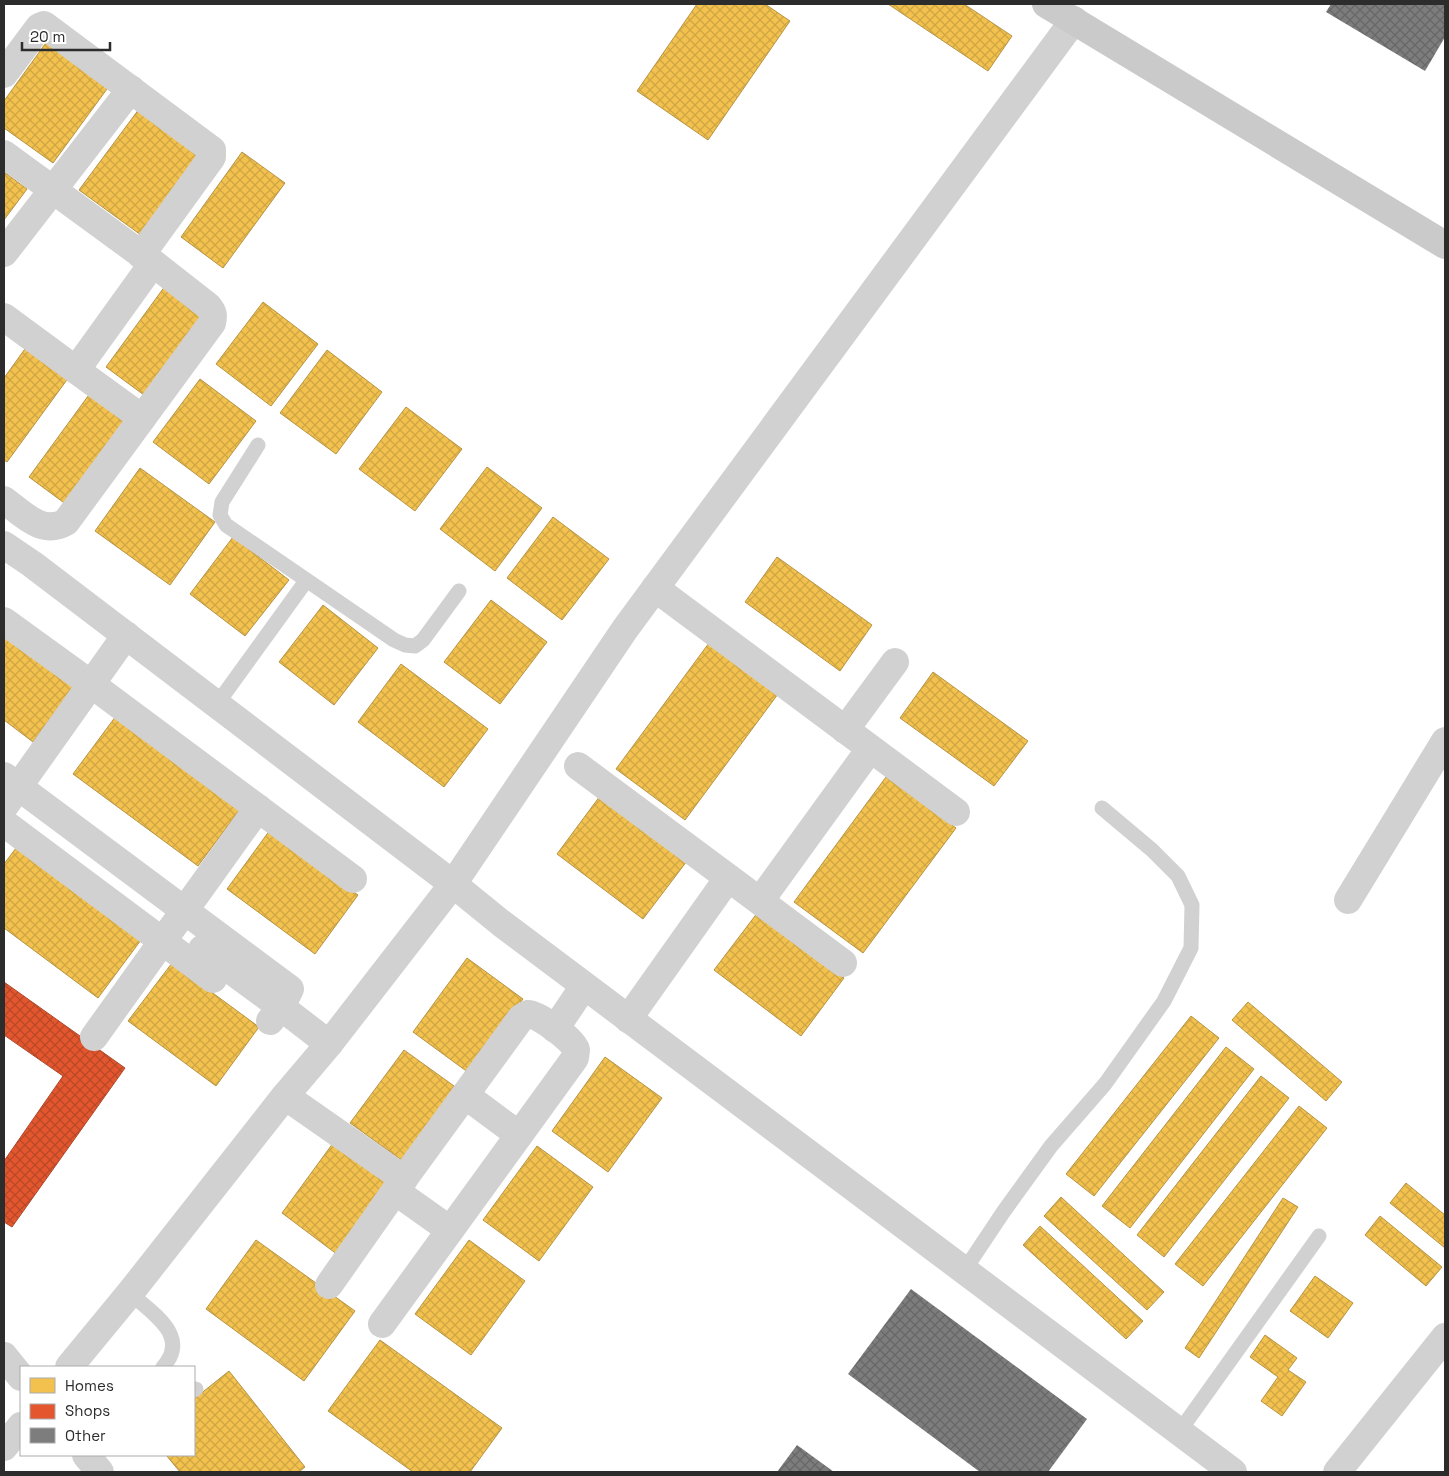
<svg xmlns="http://www.w3.org/2000/svg" width="1449" height="1476" font-family="'Space Grotesk',sans-serif">
<style>
.homes{fill:url(#homes-cross-hatch);stroke:#b79444}
.shops{fill:url(#shops-cross-hatch);stroke:#ad4a2d}
.building{fill:url(#building-cross-hatch)}
.lines{fill:none;stroke-linecap:round;stroke-linejoin:round}
.lane{stroke:#d1d1d1;stroke-width:15}
.street{stroke:#d1d1d1;stroke-width:28}
.secondary{stroke:#cacaca;stroke-width:28}
</style>
<defs>
<pattern id="homes-cross-hatch" width="8" height="8" patternUnits="userSpaceOnUse" patternTransform="scale(1.25)"><rect width="8" height="8" fill="#f2c14e"/><path d="M0 0l8 8M0 8l8-8" fill="none" stroke="#d0a644"/></pattern>
<pattern id="shops-cross-hatch" width="8" height="8" patternUnits="userSpaceOnUse" patternTransform="scale(1.25)"><rect width="8" height="8" fill="#e4572e"/><path d="M0 0l8 8M0 8l8-8" fill="none" stroke="#b94827"/></pattern>
<pattern id="building-cross-hatch" width="8" height="8" patternUnits="userSpaceOnUse" patternTransform="scale(1.25)"><rect width="8" height="8" fill="#7d7d7d"/><path d="M0 0l8 8M0 8l8-8" fill="none" stroke="#676767"/></pattern>
</defs>
<rect width="100%" height="100%" fill="#fff"/>
<g class="homes">
<polygon points="697,4 765,4 790,21 708,140 637,91"/>
<polygon points="888,4 964,4 1012,36 988,71"/>
<polygon points="53,33 115,78 53,163 4,128 4,101"/>
<polygon points="142,105 204,150 141,235 79,190"/>
<polygon points="242,152 285,183 223,268 181,237"/>
<polygon points="4,172 27,189 4,220"/>
<polygon points="168,282 210,313 148,398 106,367"/>
<polygon points="263,302 318,344 271,406 216,364"/>
<polygon points="27,346 69,377 7,462 4,460 4,378"/>
<polygon points="327,350 382,392 336,454 280,413"/>
<polygon points="200,379 256,421 209,484 153,442"/>
<polygon points="91,392 133,423 71,508 29,477"/>
<polygon points="406,407 462,449 415,511 359,469"/>
<polygon points="487,467 542,508 495,571 440,529"/>
<polygon points="140,468 215,522 170,585 95,531"/>
<polygon points="553,517 609,559 562,620 507,578"/>
<polygon points="233,537 289,580 245,636 190,594"/>
<polygon points="777,557 872,625 840,671 745,602"/>
<polygon points="491,600 547,642 500,704 444,662"/>
<polygon points="323,605 378,648 334,705 279,662"/>
<polygon points="4,630 76,683 33,742 4,720"/>
<polygon points="709,643 778,694 685,820 616,769"/>
<polygon points="401,664 488,729 444,787 358,722"/>
<polygon points="933,672 1028,741 994,786 900,718"/>
<polygon points="116,716 241,808 198,866 73,774"/>
<polygon points="886,777 956,828 863,953 794,902"/>
<polygon points="600,796 687,861 643,919 557,854"/>
<polygon points="270,830 358,895 315,954 227,889"/>
<polygon points="16,848 141,940 98,998 4,928 4,864"/>
<polygon points="758,912 844,978 801,1036 714,970"/>
<polygon points="467,958 523,999 469,1073 413,1032"/>
<polygon points="172,963 259,1027 216,1086 128,1021"/>
<polygon points="1248,1002 1342,1082 1326,1101 1232,1020"/>
<polygon points="1191,1016 1219,1038 1094,1196 1066,1174"/>
<polygon points="1226,1047 1254,1069 1130,1228 1102,1206"/>
<polygon points="404,1050 461,1091 407,1164 350,1123"/>
<polygon points="605,1057 662,1098 608,1172 552,1131"/>
<polygon points="1261,1076 1289,1098 1164,1257 1137,1235"/>
<polygon points="1299,1106 1327,1128 1203,1286 1175,1264"/>
<polygon points="336,1139 393,1181 338,1255 282,1213"/>
<polygon points="537,1146 593,1187 539,1261 483,1220"/>
<polygon points="1406,1183 1445,1215 1445,1248 1390,1203"/>
<polygon points="1061,1197 1164,1292 1147,1310 1044,1216"/>
<polygon points="1283,1198 1298,1207 1199,1358 1185,1348"/>
<polygon points="1380,1216 1442,1267 1426,1286 1365,1235"/>
<polygon points="1040,1226 1143,1321 1126,1339 1023,1245"/>
<polygon points="256,1240 355,1311 304,1381 206,1309"/>
<polygon points="469,1240 525,1281 471,1355 415,1314"/>
<polygon points="1315,1276 1353,1303 1328,1338 1290,1311"/>
<polygon points="1265,1335 1297,1358 1288,1370 1306,1382 1282,1416 1261,1401 1278,1377 1250,1357"/>
<polygon points="380,1340 502,1428 470,1472 413,1472 328,1411"/>
<polygon points="229,1371 305,1467 299,1472 180,1472 166,1455 194,1455 194,1399"/>
</g>
<polygon class="shops" points="4,982 125,1068 12,1227 4,1222 4,1161 63,1076 4,1035"/>
<g class="building">
<polygon points="1331,4 1445,4 1445,37 1425,71 1326,12"/>
<polygon points="911,1289 1087,1419 1048,1472 980,1472 848,1374"/>
<polygon points="797,1445 834,1472 777,1472"/>
</g>
<g class="lines">
<g class="lane">
<polyline points="258,445 222,502 220,515 226,525 394,640 405,645 415,646 423,640 459,591"/>
<polyline points="217,704 306,581"/>
<polyline points="964,1271 1004,1211 1051,1146 1105,1084 1164,1001 1191,948 1192,905 1178,876 1152,850 1102,808"/>
<path d="M 130,1293 C 152,1313 191,1336 163,1367"/>
<polyline points="194,1390 196,1389"/>
<polyline points="1179,1432 1319,1236"/>
</g>
<g class="street">
<polyline points="4,74 39,27 44,25 212,150 212,157 141,255"/>
<path d="M 4,154 L 153,263 L 208,306 C 213,312 214,315 212,323 L 66,522 C 42,536 22,513 4,500"/>
<polyline points="4,253 131,89"/>
<polyline points="4,317 76,370 153,263"/>
<polyline points="76,370 142,418"/>
<polyline points="4,545 32,564 453,884 501,923 1233,1472"/>
<polyline points="655,588 956,812"/>
<polyline points="4,621 91,684 353,879"/>
<polyline points="845,730 895,662"/>
<polyline points="578,766 843,963"/>
<polyline points="4,776 290,989 281,1007 202,949"/>
<polyline points="4,807 126,635"/>
<polyline points="4,823 213,979"/>
<polyline points="1348,900 1445,741"/>
<polyline points="760,901 870,749"/>
<polyline points="628,1019 728,878"/>
<polyline points="270,1021 281,1007 329,1044"/>
<polyline points="555,1029 584,986"/>
<polyline points="94,1037 258,808"/>
<polyline points="465,1095 519,1135"/>
<polyline points="285,1096 404,1179"/>
<polyline points="395,1191 450,1230"/>
<path d="M 329,1285 L 395,1191 L 521,1018 C 523,1017 525,1015 528,1014 C 537,1013 575,1041 576,1050 C 576,1051 575,1057 575,1058 L 382,1324"/>
<polyline points="4,1356 21,1377"/>
<polyline points="69,1367 130,1293 285,1096 329,1044 453,884 625,629 1074,20"/>
<polyline points="4,1447 21,1426"/>
<polyline points="86,1455 100,1472"/>
<polyline points="1337,1472 1445,1337"/>
</g>
<polyline class="secondary" points="1046,4 1445,245"/>
</g>
<rect width="1449" height="1476" fill="none" stroke="#2c2c2c" stroke-width="10"/>
<rect x="20" y="1366" width="175" height="90" fill="#ffffff" stroke="#ababab"/>
<rect x="30" y="1378" width="25" height="15" fill="#f2c14e" stroke="#ababab"/>
<text x="65" y="1391" font-size="15" fill="#2c2c2c">Homes</text>
<rect x="30" y="1404" width="25" height="15" fill="#e4572e" stroke="#ababab"/>
<text x="65" y="1416" font-size="15" fill="#2c2c2c">Shops</text>
<rect x="30" y="1428" width="25" height="15" fill="#7d7d7d" stroke="#ababab"/>
<text x="65" y="1441" font-size="15" fill="#2c2c2c">Other</text>
<path d="M22 42v8h88v-8" fill="none" stroke="#2c2c2c" stroke-width="2.5"/>
<text x="30" y="42" font-size="15" fill="#2c2c2c" stroke="#ffffff" stroke-width="4" paint-order="stroke">20 m</text>
</svg>
